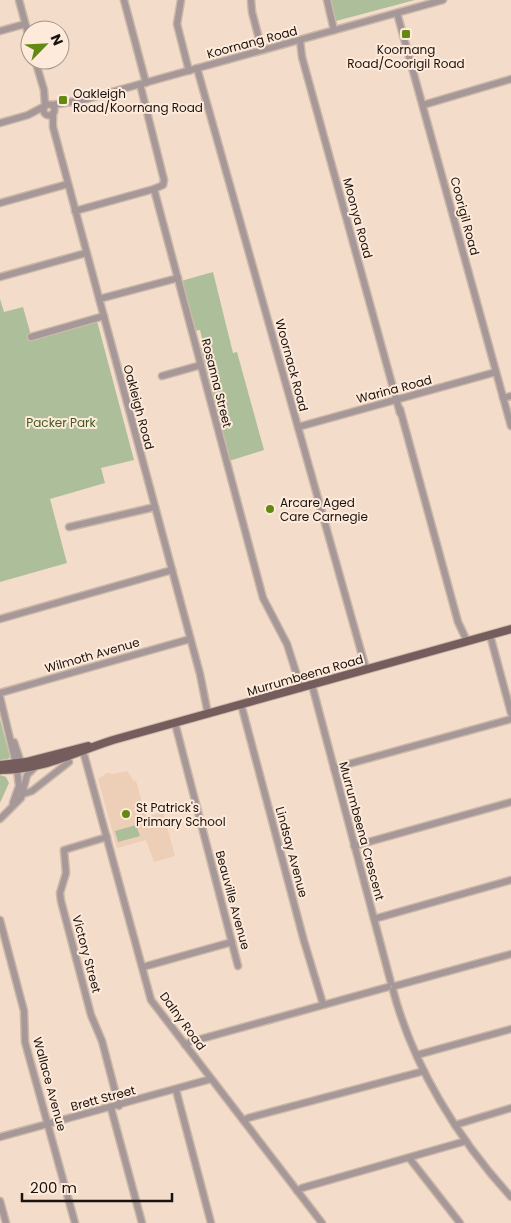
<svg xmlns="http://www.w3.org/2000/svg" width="511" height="1223" font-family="Poppins,sans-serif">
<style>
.built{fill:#edceb7}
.green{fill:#acbf9a}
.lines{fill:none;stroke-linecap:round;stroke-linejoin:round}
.minor-casing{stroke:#cdb8a8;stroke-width:9}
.major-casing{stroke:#cdb8a8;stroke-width:10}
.minor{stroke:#a69899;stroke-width:6}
.major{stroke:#755d5d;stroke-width:8}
.poi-dot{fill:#638913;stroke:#feeadb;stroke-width:2}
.labels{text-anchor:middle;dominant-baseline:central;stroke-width:4;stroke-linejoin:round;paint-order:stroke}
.street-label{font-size:12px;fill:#1a120c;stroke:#feeadb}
.poi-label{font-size:12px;fill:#1a120c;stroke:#feeadb;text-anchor:start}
.park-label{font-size:12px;fill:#415c21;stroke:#feeadb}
</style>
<rect width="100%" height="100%" fill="#f4dcca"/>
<polygon class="built" points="127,771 134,781 136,781 146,817 163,812 175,856 154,862 146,840 117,848 98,779 107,773 114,774"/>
<g class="green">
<polygon points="330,0 415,0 336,21"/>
<polygon points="213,272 233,353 237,352 264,450 229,461 200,349 204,347 200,330 195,331 181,281"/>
<polygon points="0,299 4,312 23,307 32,339 97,321 134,460 101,468 105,483 50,499 67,563 0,582"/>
<polygon points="0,719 10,757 8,759 0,760"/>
<polygon points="0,775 6,777 9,783 0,803"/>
<polygon points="136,825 140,836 118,842 115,831"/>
</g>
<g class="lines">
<g class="minor-casing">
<g id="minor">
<polyline points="19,0 30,41"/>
<polyline points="124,0 146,83"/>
<polyline points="181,0 177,24 189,71"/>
<polyline points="251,0 252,12 262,50"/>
<polyline points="327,0 334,30"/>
<polyline points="397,13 511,426"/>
<polyline points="0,31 25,24"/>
<polyline points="300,40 302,57 400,413"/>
<polyline points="35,60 44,90 45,105"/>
<polyline points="197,68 366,669"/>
<polyline points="140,84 164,180 163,185 154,189 263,598 287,644 301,688"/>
<circle cx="49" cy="110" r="5.5"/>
<polyline points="52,105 83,100 443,0"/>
<polyline points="423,105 511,79"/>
<polyline points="53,113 53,127 200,674 208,714"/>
<polyline points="0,123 28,115 43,107"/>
<polyline points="0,203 68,184"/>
<polyline points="75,211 154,189"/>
<polyline points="0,277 86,253"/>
<polyline points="99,299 178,278"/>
<polyline points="31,337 104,316"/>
<polyline points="162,376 201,365"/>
<polyline points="503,398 511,396"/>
<polyline points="400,409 458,622 467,641"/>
<polyline points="298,427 496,372"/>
<polyline points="69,527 155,507"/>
<polyline points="0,619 172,570"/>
<polyline points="490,635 511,713"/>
<polyline points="312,685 391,983"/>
<polyline points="0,693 190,639"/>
<polyline points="0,697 16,764"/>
<polyline points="241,704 304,941 323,1004"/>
<polyline points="175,723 238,966"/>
<polyline points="14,742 21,763"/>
<polyline points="82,747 151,1000 322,1223"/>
<polyline points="334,768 511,719"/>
<polyline points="23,794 32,791 69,762"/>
<polyline points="13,803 19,786 17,770"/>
<polyline points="0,819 21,798 27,775 34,768"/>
<polyline points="107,837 64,850 66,873 60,893 61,901 91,1015 102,1041 119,1106"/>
<polyline points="354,846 511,802"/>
<polyline points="374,919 511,880"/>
<polyline points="0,920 24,1011 25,1042 75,1223"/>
<polyline points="143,967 232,942"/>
<polyline points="395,986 511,954"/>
<path d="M 393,990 C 413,1066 458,1139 511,1197"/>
<polyline points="185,1045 190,1042 388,987"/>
<polyline points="417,1055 511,1029"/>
<polyline points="176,1090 211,1223"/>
<polyline points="111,1108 142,1223"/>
<polyline points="244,1121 248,1118 424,1071"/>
<polyline points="455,1125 511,1108"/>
<polyline points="0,1137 211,1079"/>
<polyline points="410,1159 460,1223"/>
<polyline points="297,1191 302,1188 466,1141"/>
<polyline points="0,1201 6,1223"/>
</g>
</g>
<g class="major-casing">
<g id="major">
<polyline points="0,765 26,762 88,746"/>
<path d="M 0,770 C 46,769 72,753 113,740 L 511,629"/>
</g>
</g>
<use href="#minor" class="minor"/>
<use href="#major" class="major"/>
</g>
<g class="poi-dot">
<rect x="401" y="29" width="10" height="10" rx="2.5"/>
<rect x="58" y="95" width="10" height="10" rx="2.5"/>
<circle cx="270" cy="509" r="5"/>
<circle cx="126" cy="814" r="5"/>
</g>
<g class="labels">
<g class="street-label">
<text transform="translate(252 42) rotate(-15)">Koornang Road</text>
<text transform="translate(465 216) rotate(75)">Coorigil Road</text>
<text transform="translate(358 218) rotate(75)">Moonya Road</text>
<text transform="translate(292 365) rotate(75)">Woornack Road</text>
<text transform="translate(217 383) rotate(76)">Rosanna Street</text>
<text transform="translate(394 389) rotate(-15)">Warina Road</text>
<text transform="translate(139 407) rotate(75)">Oakleigh Road</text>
<text transform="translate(92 655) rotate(-16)">Wilmoth Avenue</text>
<text transform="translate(305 675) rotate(-16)">Murrumbeena Road</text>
<text transform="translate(362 831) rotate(75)">Murrumbeena Crescent</text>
<text transform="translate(292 852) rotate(75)">Lindsay Avenue</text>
<text transform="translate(233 900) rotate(75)">Beauville Avenue</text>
<text transform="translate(87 954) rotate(75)">Victory Street</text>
<text transform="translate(183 1021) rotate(54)">Dalny Road</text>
<text transform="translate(50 1084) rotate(75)">Wallace Avenue</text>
<text transform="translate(103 1098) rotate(-15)">Brett Street</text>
</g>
<g class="poi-label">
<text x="406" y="49" text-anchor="middle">Koornang<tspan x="406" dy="14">Road/Coorigil Road</tspan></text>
<text x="73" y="93">Oakleigh<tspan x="73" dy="14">Road/Koornang Road</tspan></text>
<text x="280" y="502">Arcare Aged<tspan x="280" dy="14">Care Carnegie</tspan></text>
<text x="136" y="807">St Patrick's<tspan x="136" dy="14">Primary School</tspan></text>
</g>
<g class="park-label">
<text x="61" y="422">Packer Park</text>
</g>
</g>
<g transform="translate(45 45) rotate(66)"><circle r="24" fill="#feeadb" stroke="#a39488"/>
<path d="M0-4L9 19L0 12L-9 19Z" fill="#638913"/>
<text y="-8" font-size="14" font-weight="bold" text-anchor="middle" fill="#1a120c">N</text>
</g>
<path d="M22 1193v8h150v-8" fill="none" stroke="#1a120c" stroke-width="2.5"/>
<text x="30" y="1193" font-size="15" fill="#1a120c" stroke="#feeadb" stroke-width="4" paint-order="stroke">200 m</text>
</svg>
